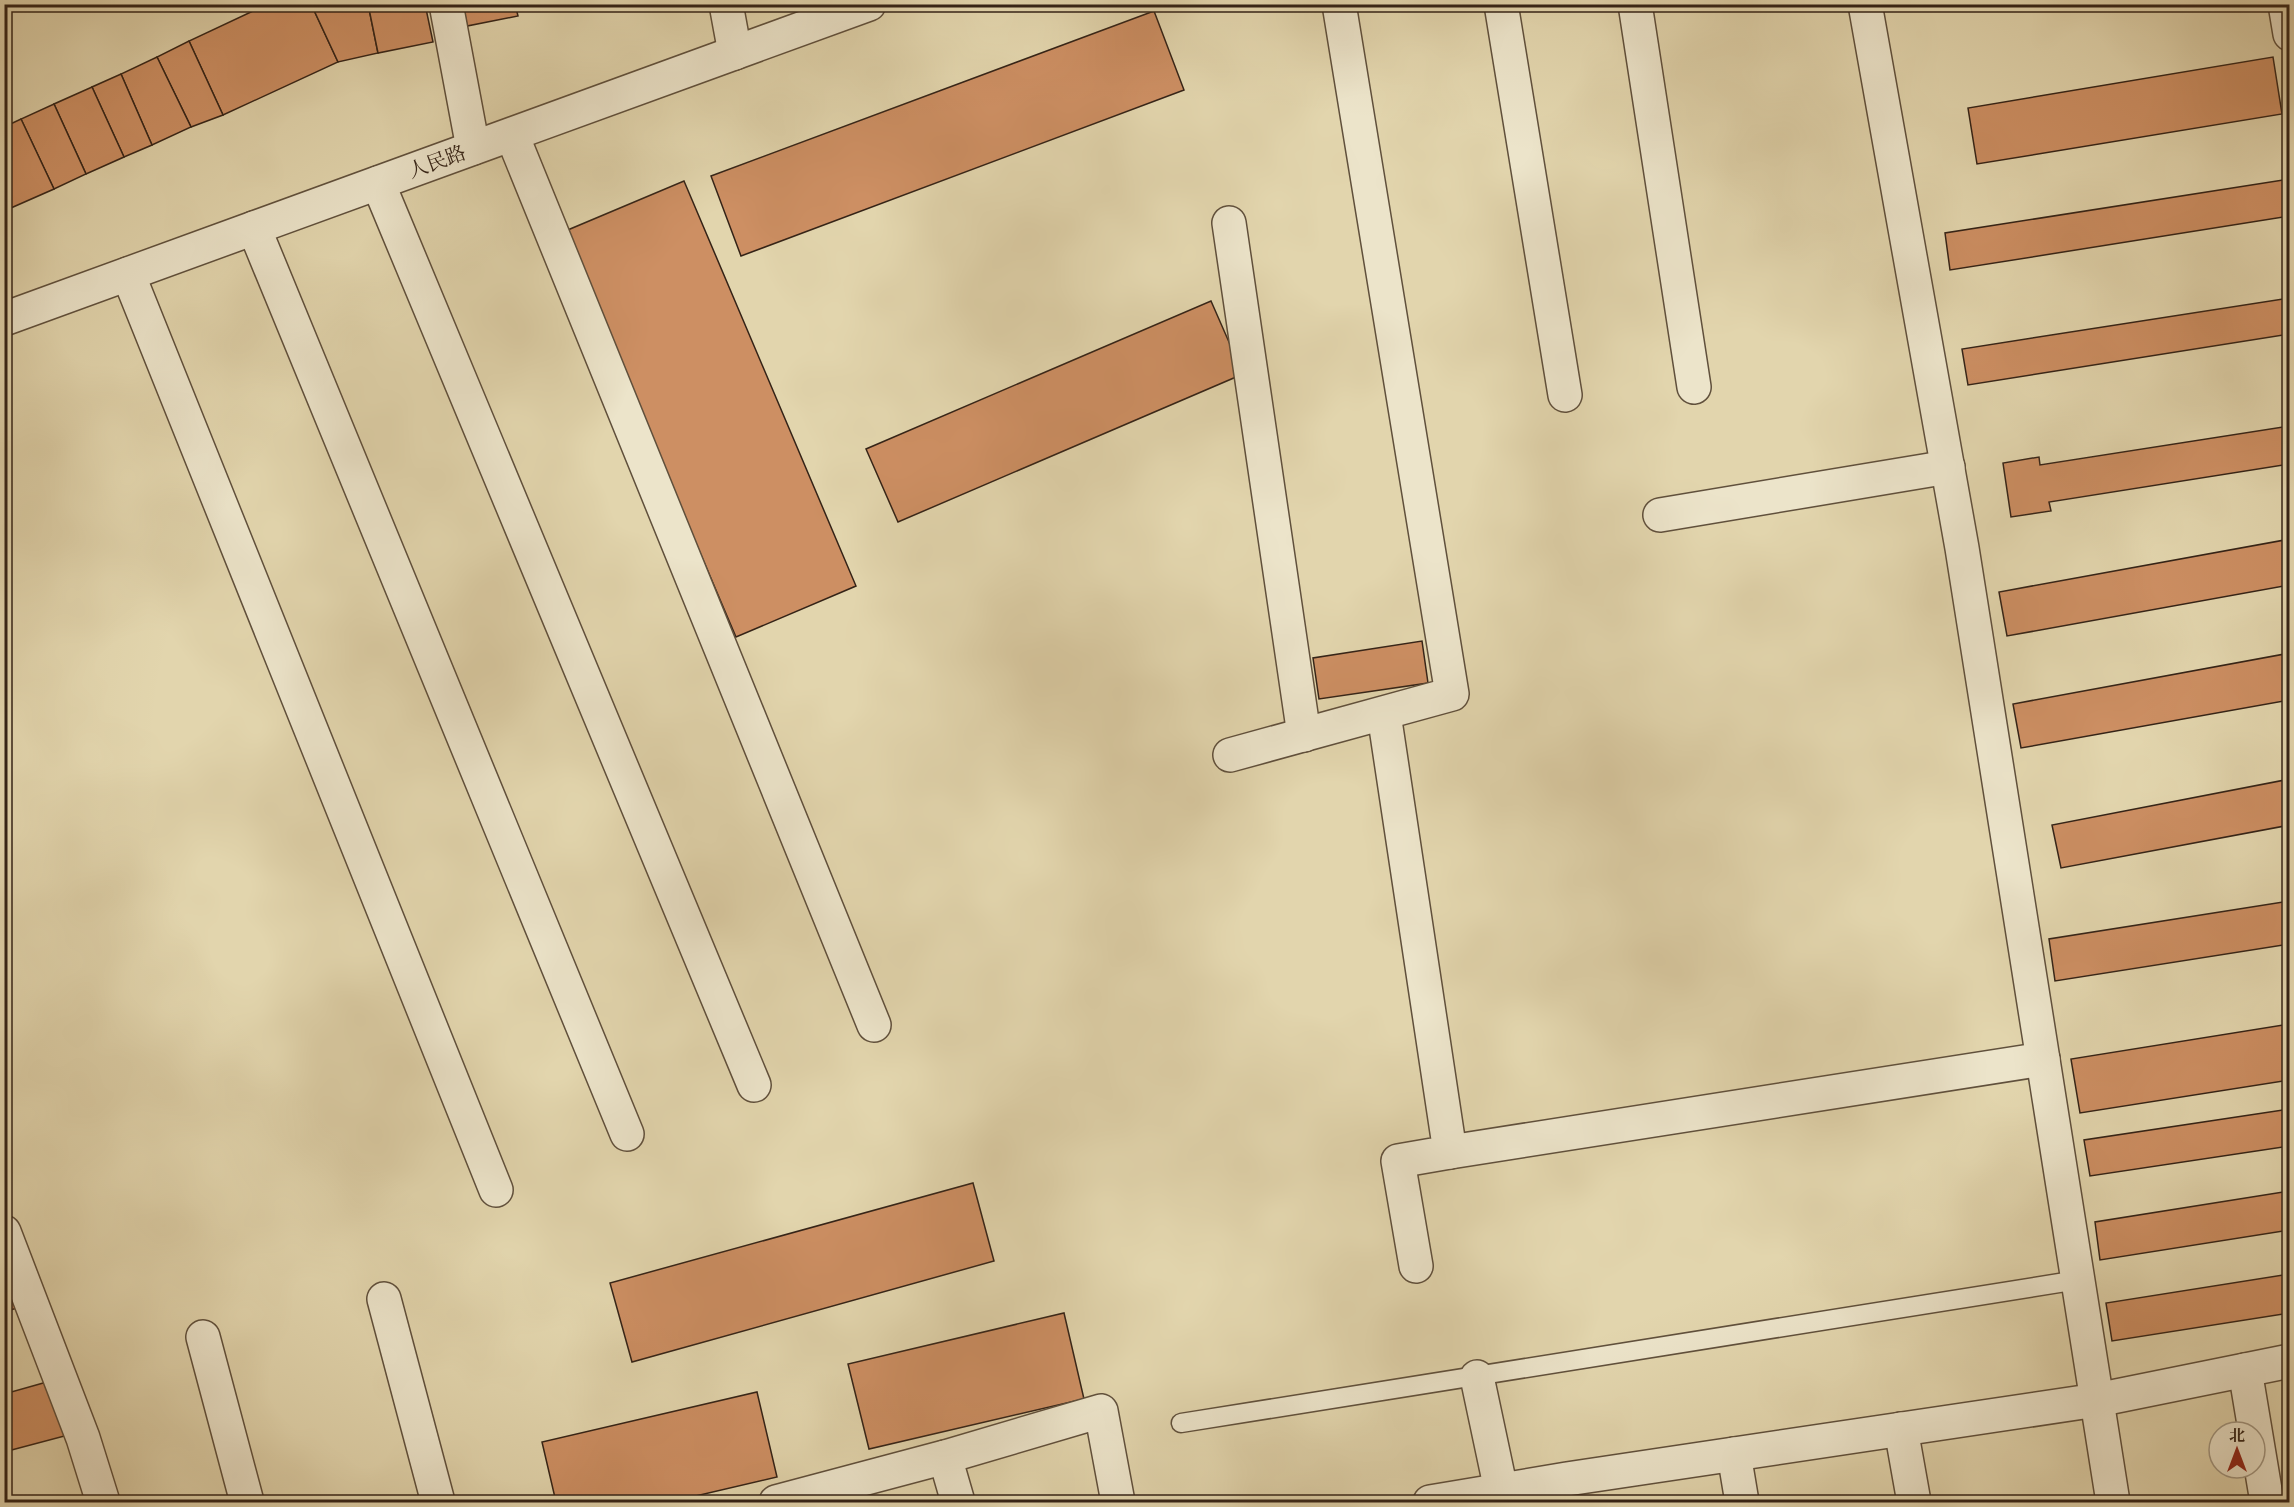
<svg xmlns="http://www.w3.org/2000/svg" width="2294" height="1507" font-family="'IM FELL Double Pica','Noto Serif SC',serif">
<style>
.building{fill:#cd8f63;stroke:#342317;stroke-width:1.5}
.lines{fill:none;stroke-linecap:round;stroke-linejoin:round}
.service-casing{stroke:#60503c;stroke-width:21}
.minor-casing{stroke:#60503c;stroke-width:36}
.tertiary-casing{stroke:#60503c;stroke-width:36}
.service{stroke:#ece4ca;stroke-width:18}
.minor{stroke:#ece4ca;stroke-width:33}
.tertiary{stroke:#ece4ca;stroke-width:33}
.labels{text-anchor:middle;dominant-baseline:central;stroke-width:4.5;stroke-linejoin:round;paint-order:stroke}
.street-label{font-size:20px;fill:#342317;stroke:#ece4ca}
</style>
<rect width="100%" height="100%" fill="#e2d5ad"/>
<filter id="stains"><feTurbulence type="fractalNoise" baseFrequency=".00333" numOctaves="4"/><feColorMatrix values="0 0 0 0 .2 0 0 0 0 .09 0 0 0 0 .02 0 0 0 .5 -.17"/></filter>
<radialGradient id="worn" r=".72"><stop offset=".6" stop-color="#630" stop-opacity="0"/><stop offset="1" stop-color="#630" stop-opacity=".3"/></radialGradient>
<g class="building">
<polygon points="268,4 311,4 338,62 223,115 189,41"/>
<polygon points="318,4 368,4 378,53 338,62 312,6"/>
<polygon points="368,4 425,4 433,42 378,53"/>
<polygon points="463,4 515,4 518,16 467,26"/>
<polygon points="515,4 546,4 516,10"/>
<polygon points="1154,11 1184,90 741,256 711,176"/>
<polygon points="189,41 223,115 191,127 157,57"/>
<polygon points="157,57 191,127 152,145 121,74"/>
<polygon points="2273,57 2282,114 1977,164 1968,108"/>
<polygon points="121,74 152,145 124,157 92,87"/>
<polygon points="92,87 124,157 86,174 54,104"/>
<polygon points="54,104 86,174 54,189 21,119"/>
<polygon points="21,119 54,189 4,211 4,127"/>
<polygon points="2290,179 2290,216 1950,270 1945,233"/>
<polygon points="684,181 856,586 736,637 563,232"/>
<polygon points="2290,298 2290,334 1968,385 1962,349"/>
<polygon points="1211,301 1243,374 898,522 866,449"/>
<polygon points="2290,426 2290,464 2049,502 2051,511 2011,517 2003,463 2039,457 2040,465"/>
<polygon points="2290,539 2290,585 2007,636 1999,592"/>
<polygon points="1422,641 1428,683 1319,699 1313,658"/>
<polygon points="2290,653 2290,700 2021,748 2013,704"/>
<polygon points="2290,779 2290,825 2061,868 2052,825"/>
<polygon points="2290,901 2290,944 2055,981 2049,939"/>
<polygon points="2290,1024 2290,1080 2080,1113 2071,1059"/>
<polygon points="2290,1109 2290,1146 2090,1176 2084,1140"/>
<polygon points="973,1183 994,1261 632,1362 610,1283"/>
<polygon points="2290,1191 2290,1230 2100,1260 2095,1222"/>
<polygon points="4,1272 17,1308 4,1312"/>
<polygon points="2290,1274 2290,1313 2112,1341 2106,1303"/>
<polygon points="1064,1313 1084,1399 869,1449 848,1364"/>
<polygon points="54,1380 72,1434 4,1452 4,1394"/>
<polygon points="757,1392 777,1477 670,1502 556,1502 542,1442"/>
</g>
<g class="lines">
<g class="service-casing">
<polyline id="service" points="1181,1423 2078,1280"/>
</g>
<g class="minor-casing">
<g id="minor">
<polyline points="446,4 473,148"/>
<polyline points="726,4 735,53"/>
<polyline points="1501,4 1565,395"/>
<polyline points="1635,4 1694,387"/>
<polyline points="1865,4 1962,548 2113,1502"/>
<polyline points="2285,4 2290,34"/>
<polyline points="512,135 874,1025"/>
<polyline points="378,183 754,1085"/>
<polyline points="1229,223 1304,735"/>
<polyline points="254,228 627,1134"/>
<polyline points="128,274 496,1190"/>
<polyline points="1660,515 1948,467"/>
<polyline points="1384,714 1450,1152 1398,1161 1416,1266"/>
<polyline points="1230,755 1452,694 1339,4"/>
<polyline points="1450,1152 2043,1059"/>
<polyline points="4,1232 83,1438 103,1502"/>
<polyline points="384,1299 438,1502"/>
<polyline points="203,1337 247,1502"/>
<polyline points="2245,1370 2267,1502"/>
<polyline points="1477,1377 1501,1490"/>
<polyline points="1901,1429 1914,1502"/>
<polyline points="1734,1454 1742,1502"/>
<polyline points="945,1457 958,1502"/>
<polyline points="776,1502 945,1457 1101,1411 1118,1502"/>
<polyline points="1430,1502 1567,1479 2097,1400 2290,1361"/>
</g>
</g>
<g class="tertiary-casing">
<polyline id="tertiary" points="4,319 869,4"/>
</g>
<use href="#service" class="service"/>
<use href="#minor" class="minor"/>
<use href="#tertiary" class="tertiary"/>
</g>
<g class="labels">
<g class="street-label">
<text transform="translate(437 162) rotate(-20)">人民路</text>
</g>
</g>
<rect width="2294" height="1507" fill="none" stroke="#e2d5ad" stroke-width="24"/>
<rect x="6" y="6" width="2282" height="1495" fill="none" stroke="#342317" stroke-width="3"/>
<rect x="12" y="12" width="2270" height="1483" fill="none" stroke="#342317" stroke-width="1.5"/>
<g transform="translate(2237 1450)"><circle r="28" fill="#ece4ca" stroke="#a29782" stroke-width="1.5"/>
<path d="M0-4.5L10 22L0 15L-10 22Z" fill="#8f2418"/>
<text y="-9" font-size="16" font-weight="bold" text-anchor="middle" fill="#342317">北</text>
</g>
<rect width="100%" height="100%" filter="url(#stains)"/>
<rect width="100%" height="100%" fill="url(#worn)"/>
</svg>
